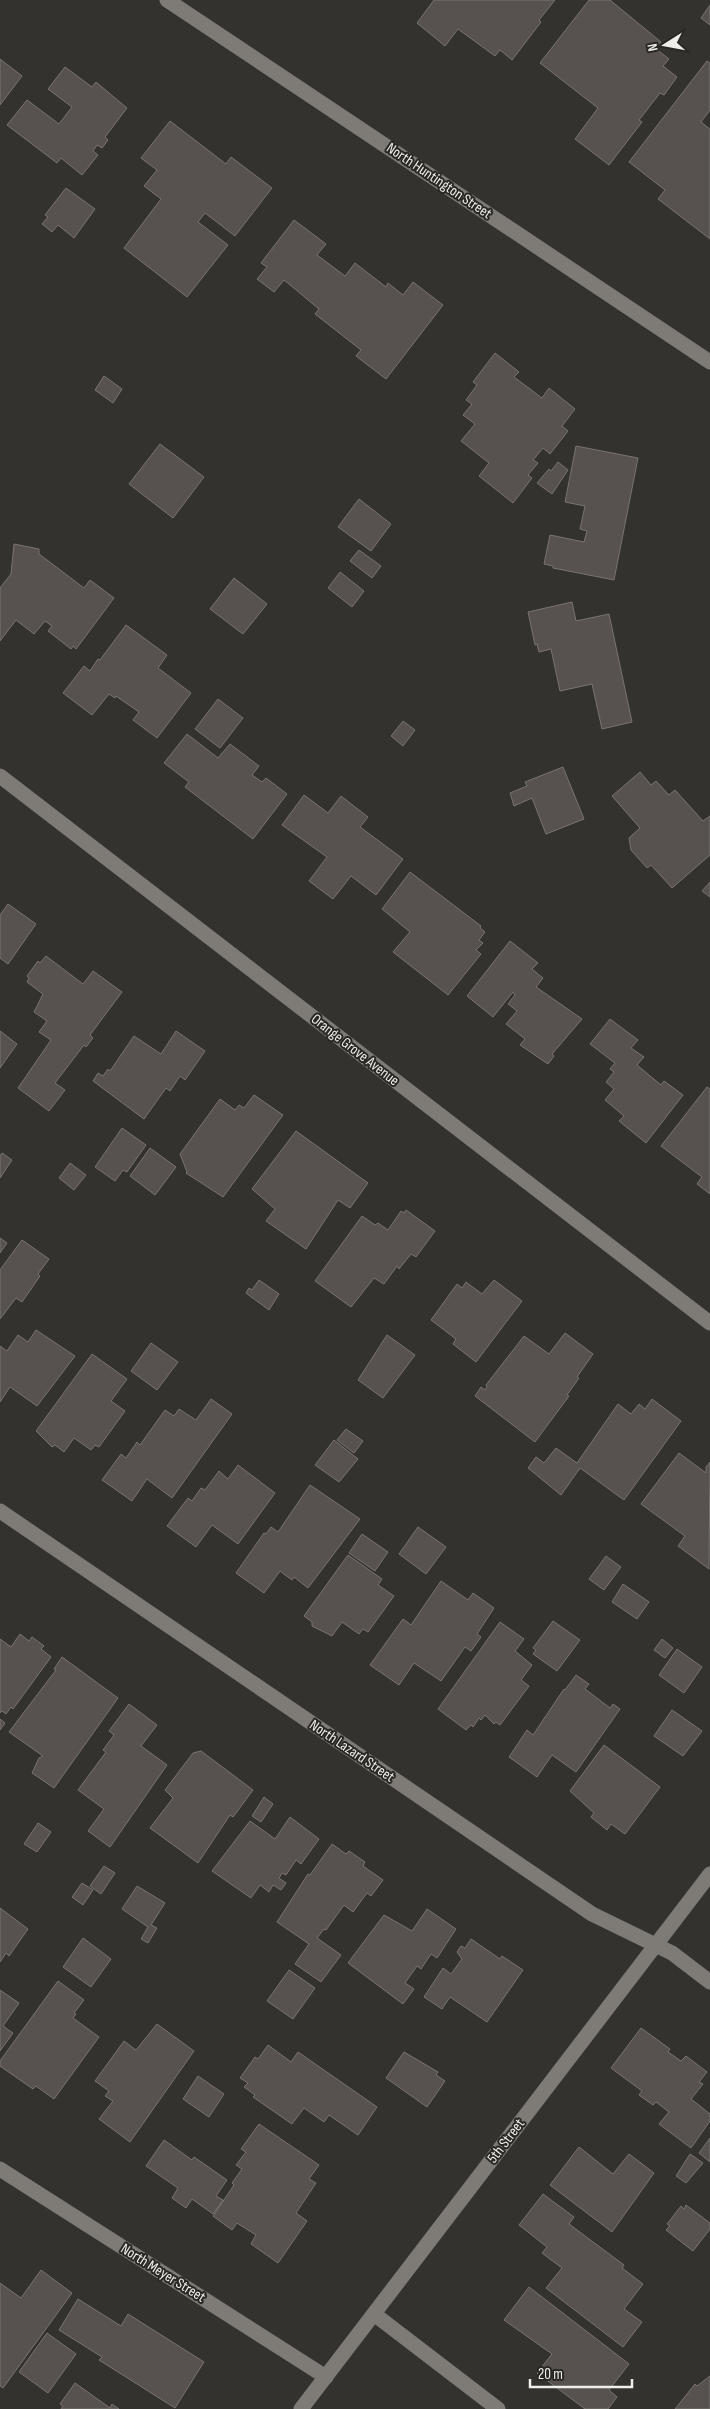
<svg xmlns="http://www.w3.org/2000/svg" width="710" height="2409" font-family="'Sofia Sans Condensed',sans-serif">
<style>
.building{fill:#57524f;stroke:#797471}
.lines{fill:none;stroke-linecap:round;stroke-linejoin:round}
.minor{stroke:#7e7b76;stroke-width:15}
.labels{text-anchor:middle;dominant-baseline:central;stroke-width:4;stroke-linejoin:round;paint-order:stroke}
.street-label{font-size:15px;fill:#efeeeb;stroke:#2a2824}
</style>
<rect width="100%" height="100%" fill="#34322e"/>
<g class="building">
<polygon points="434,0 555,0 539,20 541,22 512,60 500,50 495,56 458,29 445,46 417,23"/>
<polygon points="589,0 610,0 661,42 656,49 669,59 663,66 677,77 664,95 660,93 639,120 642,122 609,165 575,139 598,108 540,63"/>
<polygon points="710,5 710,25 701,18"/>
<polygon points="0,59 22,76 0,105"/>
<polygon points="707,61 710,63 710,110 701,122 710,129 710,239 658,199 665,190 629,162"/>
<polygon points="65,67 92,87 96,82 127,108 105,137 108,140 102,148 97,145 93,151 98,155 82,175 61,158 57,163 7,125 27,100 59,124 72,107 48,89"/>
<polygon points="170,121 226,164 231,157 272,188 235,236 205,213 198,222 228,245 187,297 124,248 161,199 144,186 157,170 141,158"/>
<polygon points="66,188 95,209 74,238 58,225 52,232 42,224 48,217 45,215"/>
<polygon points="294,220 326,244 317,255 345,276 355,263 386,287 388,283 403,295 413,282 443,305 386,379 356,356 361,350 315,314 319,309 284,280 274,292 257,279 267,267 261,263"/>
<polygon points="495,353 519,372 514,377 542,398 549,388 575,409 562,426 568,431 550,454 543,448 533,460 538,463 528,475 532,478 513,503 479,476 489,463 461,441 475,424 463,415 472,404 466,400 477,385 473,382"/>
<polygon points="104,376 122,389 113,403 95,390"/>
<polygon points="160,444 204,477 173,518 129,484"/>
<polygon points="576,446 638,458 614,580 553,568 553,566 544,564 550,535 584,542 587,531 580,529 585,506 565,502"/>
<polygon points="558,462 568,470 552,494 537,483 549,469 551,471"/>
<polygon points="359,499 391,524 371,551 338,527"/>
<polygon points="14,544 39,549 39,554 84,588 90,580 114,598 76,649 73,646 71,649 48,631 52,626 45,621 34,634 16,620 0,641 0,588 11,574"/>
<polygon points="359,550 381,566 372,578 350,561"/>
<polygon points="340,572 364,591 352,607 328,588"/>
<polygon points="234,578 267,604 243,634 210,609"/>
<polygon points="572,602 576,621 609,614 632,722 602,729 592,684 560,691 551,649 539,652 537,644 535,645 528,612"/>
<polygon points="126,625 167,655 158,668 191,693 157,738 133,720 139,712 116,696 115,698 109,694 92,715 63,693 84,666 90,671 98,659 100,660"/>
<polygon points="218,699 243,718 220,748 195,729"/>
<polygon points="403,721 415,730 403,746 391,736"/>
<polygon points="187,734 218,758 230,744 259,766 252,775 262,782 266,778 287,794 253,839 185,787 189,782 164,763"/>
<polygon points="563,767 584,819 546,834 532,798 514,806 510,793 527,786 525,782"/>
<polygon points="640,772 651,785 656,781 669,795 675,790 703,821 710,816 710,855 672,888 651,865 647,868 631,850 629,838 640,828 612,796"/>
<polygon points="304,795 328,813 341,796 368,817 360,827 403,859 376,895 351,876 333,899 309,881 327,857 282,825"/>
<polygon points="410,872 481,926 480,928 485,932 479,940 483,943 476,950 481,954 448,995 393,952 410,932 382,909"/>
<polygon points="710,882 710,897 702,891"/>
<polygon points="8,904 36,924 8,964 0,958 0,915"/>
<polygon points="510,941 538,963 532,969 543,978 536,987 582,1019 552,1054 554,1056 548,1064 520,1045 525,1039 506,1024 517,1011 508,1004 515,995 513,992 493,1017 467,996"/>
<polygon points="46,956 83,984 93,971 122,992 90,1035 93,1038 86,1047 84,1045 55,1083 65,1090 49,1111 18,1088 51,1040 39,1032 47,1021 34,1012 43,994 27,982 29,978 27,976 38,961 40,963"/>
<polygon points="610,1019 638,1040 631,1048 644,1057 637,1065 661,1085 664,1081 683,1095 646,1143 619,1121 624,1116 605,1100 614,1089 606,1082 614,1072 610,1069 615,1063 590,1044"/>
<polygon points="0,1031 17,1044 0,1068"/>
<polygon points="176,1031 205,1051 185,1080 180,1076 170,1091 166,1088 144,1119 93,1081 98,1073 103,1076 108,1069 110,1071 134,1036 161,1054"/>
<polygon points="707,1087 710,1089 710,1194 697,1184 702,1177 661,1146"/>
<polygon points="254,1095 283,1115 223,1197 186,1173 187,1172 180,1154 220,1099 235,1110 239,1105 244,1108"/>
<polygon points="122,1128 146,1145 127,1172 123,1170 115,1181 95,1167"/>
<polygon points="296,1131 368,1183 350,1208 338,1200 306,1249 266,1221 275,1209 252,1189"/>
<polygon points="150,1148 176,1167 155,1195 130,1176"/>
<polygon points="2,1153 12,1160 0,1178 0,1156"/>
<polygon points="70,1163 86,1175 74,1190 59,1178"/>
<polygon points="406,1210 435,1231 416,1257 411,1254 399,1269 397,1266 384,1284 374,1278 351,1307 315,1281 362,1216 375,1225 378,1223 388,1230 401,1211 404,1213"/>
<polygon points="0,1238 7,1243 0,1253"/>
<polygon points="22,1240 49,1259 38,1274 40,1276 22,1302 16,1298 0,1319 0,1270"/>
<polygon points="259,1280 279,1294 269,1310 246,1293 249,1288 252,1290"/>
<polygon points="494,1280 522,1301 476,1362 453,1344 456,1339 431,1320 457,1284 462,1288 466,1282 482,1294"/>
<polygon points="36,1330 75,1356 37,1406 10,1387 0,1402 0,1346 7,1351 18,1335 28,1342"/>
<polygon points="565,1333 593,1354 577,1377 579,1378 567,1395 569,1396 535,1442 475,1396 481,1387 485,1390 487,1387 486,1385 524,1336 549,1354"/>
<polygon points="387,1335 415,1355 383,1398 358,1380"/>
<polygon points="151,1343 178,1362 157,1390 131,1371"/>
<polygon points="92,1354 127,1379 111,1401 125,1411 99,1447 95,1445 91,1450 74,1438 64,1452 55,1445 52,1447 36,1431"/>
<polygon points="211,1399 232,1414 172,1498 147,1479 132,1501 102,1480 121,1454 126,1458 137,1442 140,1445 165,1410 174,1416 179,1409 196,1420"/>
<polygon points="652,1399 681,1421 624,1500 580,1468 561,1495 528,1468 536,1457 544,1463 556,1448 577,1463 618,1404 631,1414 639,1404 645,1409"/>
<polygon points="346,1429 363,1441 354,1453 337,1440"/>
<polygon points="334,1440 358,1459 339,1482 315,1465"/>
<polygon points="679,1453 706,1473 706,1467 710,1462 709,1569 678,1546 685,1536 641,1504"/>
<polygon points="238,1465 275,1493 238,1544 212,1525 196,1547 167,1526 188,1498 192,1501 201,1488 205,1490 219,1471 228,1479"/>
<polygon points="310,1485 360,1519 308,1588 294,1577 292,1580 280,1571 264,1593 236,1573 264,1533 266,1534 271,1527 278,1532"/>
<polygon points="418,1527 446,1547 426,1574 399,1554"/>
<polygon points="362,1534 388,1552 375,1571 349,1553"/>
<polygon points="348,1555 382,1579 378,1585 394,1596 368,1632 363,1629 359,1634 342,1622 332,1636 312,1626 312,1622 304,1616"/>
<polygon points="606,1556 621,1567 604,1590 589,1579"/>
<polygon points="441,1581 468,1600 473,1593 494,1608 477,1634 481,1637 471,1651 465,1647 441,1681 414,1663 399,1685 370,1665 403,1619 411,1625"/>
<polygon points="623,1584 649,1602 637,1619 612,1602"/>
<polygon points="553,1621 580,1640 557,1671 533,1654 536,1650 533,1648"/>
<polygon points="500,1622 524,1639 515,1651 532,1665 521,1680 529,1686 500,1725 496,1722 494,1724 485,1715 481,1720 479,1718 473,1727 471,1725 466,1730 438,1709"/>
<polygon points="20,1634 29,1641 32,1637 44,1646 41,1649 51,1657 13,1709 11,1707 6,1714 2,1711 0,1713 0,1639 11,1647"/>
<polygon points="662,1639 673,1648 665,1658 654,1650"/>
<polygon points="677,1649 702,1667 684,1693 659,1675"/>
<polygon points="62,1657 118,1698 54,1788 32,1773 39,1758 43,1756 9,1732 56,1670 54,1669"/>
<polygon points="576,1675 589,1684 585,1689 610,1708 613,1704 620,1709 576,1772 552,1755 537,1777 509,1757 527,1730 533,1735 564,1689 565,1690"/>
<polygon points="129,1704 157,1725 141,1746 167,1765 110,1847 88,1831 104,1809 78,1790 106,1752 103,1750 114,1735 109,1731"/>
<polygon points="672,1710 702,1731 683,1756 654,1736"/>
<polygon points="0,1719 5,1723 0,1730"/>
<polygon points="604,1745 660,1787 625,1834 611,1824 607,1830 591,1817 594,1813 570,1791"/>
<polygon points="201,1751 253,1790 233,1817 230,1815 198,1863 150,1828 173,1798 165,1790 193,1753"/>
<polygon points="264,1797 273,1804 261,1822 252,1816"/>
<polygon points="290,1817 319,1839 301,1864 296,1860 286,1875 282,1873 279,1878 286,1883 281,1890 273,1885 269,1892 260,1885 251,1898 212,1871 250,1821 275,1839"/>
<polygon points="38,1823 51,1832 37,1852 24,1844"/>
<polygon points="332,1844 346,1854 349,1851 365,1862 363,1866 383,1880 371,1896 367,1893 353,1912 344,1905 326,1930 324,1929 317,1938 341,1955 321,1982 295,1964 309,1944 277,1922 308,1874 310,1875"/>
<polygon points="104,1866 115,1873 101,1894 90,1886"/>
<polygon points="82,1883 93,1890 83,1905 72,1897"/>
<polygon points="137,1886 165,1903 151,1925 157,1928 148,1943 141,1939 148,1927 122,1909"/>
<polygon points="0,1908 28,1929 9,1956 6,1953 0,1962"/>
<polygon points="427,1909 456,1929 437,1958 431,1954 421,1969 417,1966 405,1983 414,1989 403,2004 348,1963 384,1915 412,1931"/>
<polygon points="83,1938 111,1959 91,1987 63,1967"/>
<polygon points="471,1939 500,1959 502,1956 523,1970 487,2022 450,1997 442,2009 424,1997 443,1968 451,1974 462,1959 457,1952 461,1946 465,1948"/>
<polygon points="289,1970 315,1988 293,2019 267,2001"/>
<polygon points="58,1981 84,2000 74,2013 76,2014 73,2018 99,2037 54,2099 36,2086 33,2089 0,2066 0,2061"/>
<polygon points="0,1990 19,2003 3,2026 13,2033 0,2051"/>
<polygon points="157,2024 194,2051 130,2142 99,2119 113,2101 105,2096 109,2091 95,2081 124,2041 136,2050"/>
<polygon points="641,2028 670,2049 668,2052 681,2061 686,2056 707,2072 699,2082 703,2084 691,2099 710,2114 710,2121 691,2148 659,2124 669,2112 656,2102 653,2105 639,2095 642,2091 611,2068"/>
<polygon points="268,2045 291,2062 298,2052 377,2107 358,2135 329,2115 324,2122 304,2108 292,2124 253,2097 255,2095 244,2087 248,2083 240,2078 255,2057 258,2059"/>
<polygon points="404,2052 438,2072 436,2075 445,2081 427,2107 386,2078"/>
<polygon points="198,2076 224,2094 209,2117 183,2099"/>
<polygon points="259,2124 319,2165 309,2179 316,2183 296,2213 307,2221 278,2263 251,2244 256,2235 237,2223 232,2230 213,2216 234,2185 232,2183 242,2169 236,2165 246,2152 241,2149"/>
<polygon points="710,2138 710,2162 699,2153"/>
<polygon points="164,2140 192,2160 194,2157 227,2180 216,2196 223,2200 213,2214 192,2199 186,2208 172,2198 178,2188 146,2166"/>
<polygon points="579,2147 613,2174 629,2154 654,2173 612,2232 550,2185"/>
<polygon points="690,2154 703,2163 686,2183 676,2176"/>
<polygon points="543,2194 574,2217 569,2224 624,2265 622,2268 643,2284 624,2309 642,2322 623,2347 546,2288 562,2268 542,2253 547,2247 519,2225"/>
<polygon points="686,2205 710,2223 710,2229 693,2251 666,2230 670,2226 667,2224 681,2206 684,2209"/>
<polygon points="41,2270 72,2293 3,2388 0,2386 0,2283 21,2298"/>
<polygon points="529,2287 629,2364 609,2390 617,2397 608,2409 585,2409 537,2373 552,2354 504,2320"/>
<polygon points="78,2299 121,2326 128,2314 204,2362 175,2408 99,2360 102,2357 59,2330"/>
<polygon points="47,2333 76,2354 48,2393 19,2372"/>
<polygon points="710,2376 710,2409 675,2409 695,2384 697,2386"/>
<polygon points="75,2383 110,2408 112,2404 119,2409 61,2409 63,2406 60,2404"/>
</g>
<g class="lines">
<g class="minor">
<polyline points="167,0 710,362"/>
<polyline points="0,776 710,1323"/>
<polyline points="0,1511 592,1914 672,1953 710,1982"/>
<polyline points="0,2169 326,2377"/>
<polyline points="374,2314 498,2409"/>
<polyline points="301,2409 710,1874"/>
</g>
</g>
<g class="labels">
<g class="street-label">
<text transform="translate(439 181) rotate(34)">North Huntington Street</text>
<text transform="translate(355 1050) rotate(38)">Orange Grove Avenue</text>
<text transform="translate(352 1751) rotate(34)">North Lazard Street</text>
<text transform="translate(506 2141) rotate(-53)">5th Street</text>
<text transform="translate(163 2273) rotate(32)">North Meyer Street</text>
</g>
</g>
<g transform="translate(665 45) rotate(259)" stroke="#2a2824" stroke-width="4" paint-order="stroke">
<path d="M0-4L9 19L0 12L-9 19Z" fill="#efeeeb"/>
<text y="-8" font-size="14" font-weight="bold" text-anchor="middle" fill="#efeeeb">N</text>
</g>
<path d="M530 2379v8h102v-8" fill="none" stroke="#efeeeb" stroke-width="2.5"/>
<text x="538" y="2379" font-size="15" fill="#efeeeb" stroke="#2a2824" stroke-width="4" paint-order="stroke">20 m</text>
</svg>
